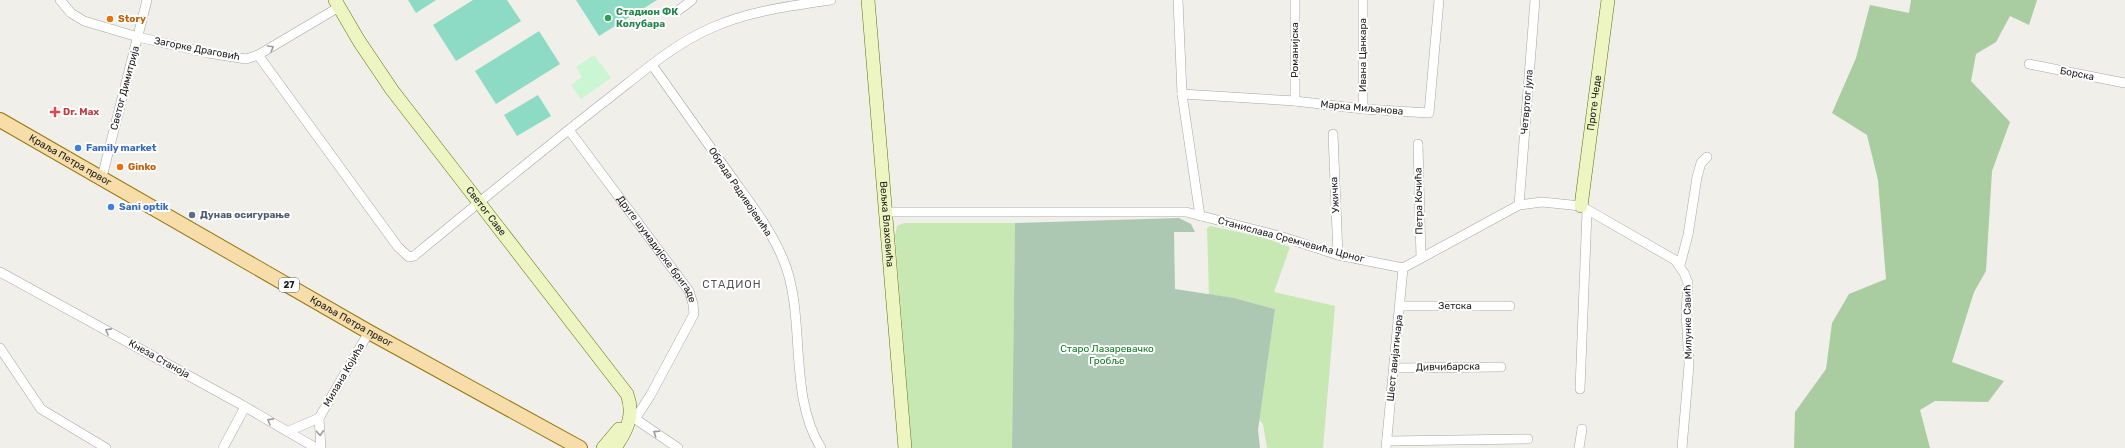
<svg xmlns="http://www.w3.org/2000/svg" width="2125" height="448" font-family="Rubik,sans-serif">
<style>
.grass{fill:#c7e7b3}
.forest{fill:#a9cda1}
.cemetery{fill:#acc8b3}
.park{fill:#caf6d3}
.pitch{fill:#8ddac5}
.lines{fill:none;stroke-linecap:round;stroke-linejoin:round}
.street-casing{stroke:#a5a5a5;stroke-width:10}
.secondary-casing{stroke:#5d740d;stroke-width:14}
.primary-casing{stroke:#94760b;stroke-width:16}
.street{stroke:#fff;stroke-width:9}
.secondary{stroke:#edf6c2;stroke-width:13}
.primary{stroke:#f6dda9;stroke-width:14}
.oneway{stroke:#9b9b9b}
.leisure-dot{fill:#2e9e5b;stroke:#fff;stroke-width:1.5}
.food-dot{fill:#e8710a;stroke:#fff;stroke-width:1.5}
.health-dot{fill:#e0444e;stroke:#fff;stroke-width:1.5}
.shop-dot{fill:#3f7fe0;stroke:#fff;stroke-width:1.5}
.service-dot{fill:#5c6f8a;stroke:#fff;stroke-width:1.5}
.labels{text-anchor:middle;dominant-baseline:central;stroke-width:4;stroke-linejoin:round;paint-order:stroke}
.shield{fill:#fff;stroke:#646464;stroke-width:1}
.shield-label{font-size:9px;font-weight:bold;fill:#212121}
.leisure-label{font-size:10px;font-weight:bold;fill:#27864d;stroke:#fff;text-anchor:start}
.food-label{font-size:10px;font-weight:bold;fill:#c56008;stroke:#fff;text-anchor:start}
.street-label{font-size:10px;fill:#212121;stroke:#fff}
.health-label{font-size:10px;font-weight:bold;fill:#be3a42;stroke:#fff;text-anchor:start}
.shop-label{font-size:10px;font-weight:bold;fill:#366cbe;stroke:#fff;text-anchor:start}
.service-label{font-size:10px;font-weight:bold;fill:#4e5e75;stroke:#fff;text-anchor:start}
.park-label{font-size:10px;fill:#147b28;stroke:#fff}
.neighbourhood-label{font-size:11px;letter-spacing:1px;fill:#545454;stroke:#fff}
</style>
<rect width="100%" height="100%" fill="#f1efe9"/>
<g class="grass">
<polygon points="904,223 1015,223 1012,448 912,448 895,236 897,226"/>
<polygon points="1210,226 1262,237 1290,247 1274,292 1335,306 1323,448 1267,448 1263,424 1259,420 1275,309 1234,298 1209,295 1207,228"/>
</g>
<polygon class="forest" points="1911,0 2037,0 2029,25 2010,16 1996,42 1976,54 1971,81 2010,122 1992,171 1986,271 1974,292 1952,362 2004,381 1988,402 1935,401 1920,410 1930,448 1794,448 1795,412 1826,369 1832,323 1849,294 1886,279 1878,180 1867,135 1832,113 1856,58 1870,5 1909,13"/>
<polygon class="cemetery" points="1179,218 1191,224 1195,232 1174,232 1175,289 1234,298 1275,309 1258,430 1260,448 1012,448 1015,223"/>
<polygon class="park" points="594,55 611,78 581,99 571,85 582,77 576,67"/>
<g class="pitch">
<polygon points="408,0 436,0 416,13"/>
<polygon points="473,0 507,0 521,21 456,61 433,25"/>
<polygon points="576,0 657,0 599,36"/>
<polygon points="539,31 560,64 496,104 475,71"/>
<polygon points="538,95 551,116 517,136 504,115"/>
</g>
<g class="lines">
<g class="street-casing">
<g id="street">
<polyline points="60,0 71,13 84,21 138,37 208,53 246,59 258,55 339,7"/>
<polyline points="1178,0 1182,94 1200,216"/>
<polyline points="1295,0 1295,101"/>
<polyline points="1363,0 1363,109"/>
<polyline points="679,10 692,0"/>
<path d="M 258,55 L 398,247 L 409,257 L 414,256 C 477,204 540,152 604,102 C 638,76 672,45 711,28 C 749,11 790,6 831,0"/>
<polyline points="2029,64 2125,83"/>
<path d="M 652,65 C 679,103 706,141 733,179 C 751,204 771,230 783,259 C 807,315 787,394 821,448"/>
<polyline points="1182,94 1295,101 1363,109 1429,113 1439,0"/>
<path id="s1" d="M 569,130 L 689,291 L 693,304 L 694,314 L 650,396 L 635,419"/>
<polyline points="1333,134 1338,255"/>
<polyline points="1418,144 1421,258"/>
<polyline points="102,177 147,0"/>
<polyline points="1519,205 1535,0"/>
<polyline points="886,212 1186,212 1283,237 1338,255 1403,268 1519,205 1542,202 1581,206 1675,260 1684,273 1688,283 1686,311 1689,365 1682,448"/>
<polyline points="1680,265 1688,235 1697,177 1701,163 1707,157"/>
<polyline points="0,272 242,405 316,448"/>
<polyline points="1400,306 1510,306"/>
<polyline points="0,348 41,409 106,448"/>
<polyline points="1394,368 1501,367"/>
<polyline points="1580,389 1587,211"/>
<polyline points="631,416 678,448"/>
<polyline points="289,431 319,418"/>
<polyline points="1387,441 1528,439"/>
<polyline points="223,448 245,407"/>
<polyline points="321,448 319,418 369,332"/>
<polyline points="1386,448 1403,268"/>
<polyline points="1579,448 1582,429"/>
</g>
</g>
<g class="secondary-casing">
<g id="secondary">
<path id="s2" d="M 335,0 L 359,41 L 392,90 L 627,394 C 635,415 627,430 615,448"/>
<path id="s3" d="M 868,0 L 905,448"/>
<path id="s4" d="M 1581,206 L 1608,0"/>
<polyline points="603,448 619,429"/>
</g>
</g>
<g class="primary-casing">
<g id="primary">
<path id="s5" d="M 0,120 L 369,332 L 580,448"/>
</g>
</g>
<use href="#street" class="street"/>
<use href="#secondary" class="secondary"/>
<use href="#primary" class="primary"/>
</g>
<defs><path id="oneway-chevron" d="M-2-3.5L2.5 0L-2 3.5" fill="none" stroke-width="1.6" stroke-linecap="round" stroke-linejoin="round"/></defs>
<g class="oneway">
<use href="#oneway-chevron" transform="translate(271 48) rotate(-31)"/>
<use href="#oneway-chevron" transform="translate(108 331) rotate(-151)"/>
<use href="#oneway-chevron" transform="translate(270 421) rotate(-151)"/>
<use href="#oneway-chevron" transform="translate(320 433) rotate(87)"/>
<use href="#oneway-chevron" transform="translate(656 433) rotate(-146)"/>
</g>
<circle class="leisure-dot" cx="608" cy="18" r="4"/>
<g class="food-dot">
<circle cx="110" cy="19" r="4"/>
<circle cx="120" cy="167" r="4"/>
</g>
<path class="health-dot" d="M53 106h4v4h4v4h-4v4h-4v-4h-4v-4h4z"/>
<g class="shop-dot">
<circle cx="78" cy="148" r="4"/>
<circle cx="111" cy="207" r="4"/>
</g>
<circle class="service-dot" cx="192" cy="215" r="4"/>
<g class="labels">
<rect class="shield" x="279" y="278" width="20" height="14" rx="3"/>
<g class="shield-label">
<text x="289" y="285">27</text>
</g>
<g class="leisure-label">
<text x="616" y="12">Стадион ФК<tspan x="616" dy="12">Колубара</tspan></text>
</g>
<g class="food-label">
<text x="118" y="19">Story</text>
<text x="128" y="167">Ginko</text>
</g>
<g class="street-label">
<text transform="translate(197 49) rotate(11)">Загорке Драговић</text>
<text transform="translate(1295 50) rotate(-90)">Романијска</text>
<text transform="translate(1363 55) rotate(-90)">Ивана Цанкара</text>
<text transform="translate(2077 74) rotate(11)">Борска</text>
<text transform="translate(125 88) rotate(-75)">Светог Димитрија</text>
<text transform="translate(1527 102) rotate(-85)">Четвртог јула</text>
<text stroke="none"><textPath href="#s4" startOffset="104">Проте Чеде</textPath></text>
<text transform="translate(1362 108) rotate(5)">Марка Миљанова</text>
<text stroke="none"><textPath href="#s5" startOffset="81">Краља Петра првог</textPath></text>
<text transform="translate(740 192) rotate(56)">Обрада Радивојевића</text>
<text transform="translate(1335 195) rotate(-93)">Ужичка</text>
<text transform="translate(1419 201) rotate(-91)">Петра Кочића</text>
<text stroke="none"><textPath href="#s2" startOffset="260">Светог Саве</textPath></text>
<text stroke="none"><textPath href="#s3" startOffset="225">Вељка Влаховића</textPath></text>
<text transform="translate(1291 240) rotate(15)">Станислава Сремчевића Црног</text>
<text stroke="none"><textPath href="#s1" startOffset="148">Друге шумадијске бригаде</textPath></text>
<text x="1455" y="306">Зетска</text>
<text stroke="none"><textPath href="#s5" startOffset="405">Краља Петра првог</textPath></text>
<text transform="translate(1688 322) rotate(-91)">Милунке Савић</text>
<text transform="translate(1395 358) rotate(-84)">Шест авијатичара</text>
<text transform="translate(159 359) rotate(29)">Кнеза Станоја</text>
<text transform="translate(1448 367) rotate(-1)">Дивчибарска</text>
<text transform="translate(344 375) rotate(-60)">Милана Којића</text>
</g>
<g class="health-label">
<text x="63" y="112">Dr. Max</text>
</g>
<g class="shop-label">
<text x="86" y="148">Family market</text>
<text x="119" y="207">Sani optik</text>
</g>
<g class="service-label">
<text x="200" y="215">Дунав осигурање</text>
</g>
<g class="park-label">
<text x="1107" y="349">Старо Лазаревачко<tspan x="1107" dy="12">Гробље</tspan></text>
</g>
<g class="neighbourhood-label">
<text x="732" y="284">СТАДИОН</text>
</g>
</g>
</svg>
